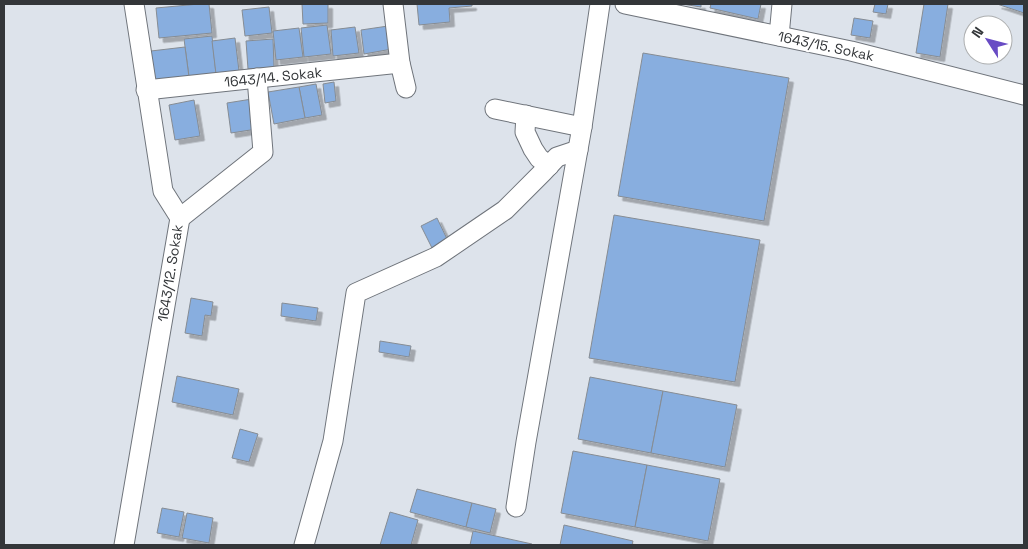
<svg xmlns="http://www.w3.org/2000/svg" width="1028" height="549" font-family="'Space Grotesk',sans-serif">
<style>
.building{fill:#88aedf;stroke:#868c93;filter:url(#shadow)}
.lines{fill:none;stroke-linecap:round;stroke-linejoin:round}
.minor-casing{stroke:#6f747b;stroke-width:21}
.minor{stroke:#fff;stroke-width:19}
.labels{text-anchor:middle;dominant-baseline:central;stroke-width:4;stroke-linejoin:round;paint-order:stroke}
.street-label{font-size:14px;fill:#333639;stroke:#fff}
</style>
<defs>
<filter id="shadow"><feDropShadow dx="4.5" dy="4.5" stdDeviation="0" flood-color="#0004"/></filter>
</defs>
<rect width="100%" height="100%" fill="#dde3eb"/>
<g class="building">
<polygon points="199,4 209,4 212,33 159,38 156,8"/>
<polygon points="302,4 328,4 328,23 303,24"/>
<polygon points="417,4 472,4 472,6 449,8 450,22 419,25"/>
<polygon points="682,4 701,4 701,7"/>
<polygon points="711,4 761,4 758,19 710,8"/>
<polygon points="875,4 888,4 886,14 873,12"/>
<polygon points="924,4 948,4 940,57 916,53"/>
<polygon points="997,4 1024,4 1024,13"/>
<polygon points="269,7 272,33 245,36 242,10"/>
<polygon points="854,18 873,21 870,38 851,35"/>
<polygon points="327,25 331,54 304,57 301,28"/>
<polygon points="388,26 392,49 364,54 361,30"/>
<polygon points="355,27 359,53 333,56 331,30"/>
<polygon points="299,28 303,57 276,60 273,31"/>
<polygon points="212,36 216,74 189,77 184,39"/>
<polygon points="235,38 239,71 216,74 212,41"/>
<polygon points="273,39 274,67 248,69 246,41"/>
<polygon points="185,47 189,77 154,80 151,51"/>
<polygon points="643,53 789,78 764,221 618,196"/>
<polygon points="334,82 336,101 325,103 323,84"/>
<polygon points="316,84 322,115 305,118 299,87"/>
<polygon points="299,87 305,118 274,124 268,92"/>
<polygon points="252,99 257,129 231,133 227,103"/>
<polygon points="194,100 200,136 175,140 169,105"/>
<polygon points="614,215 760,240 735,382 589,358"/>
<polygon points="437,218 448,241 432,248 421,226"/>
<polygon points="191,298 213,302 211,316 205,315 202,336 185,333"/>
<polygon points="282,303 318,308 316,321 281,316"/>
<polygon points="380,341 411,346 409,357 379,352"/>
<polygon points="177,376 239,389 233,415 172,402"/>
<polygon points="590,377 663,391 651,453 578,439"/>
<polygon points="663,391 737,405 725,467 651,453"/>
<polygon points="240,429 258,434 249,462 232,458"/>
<polygon points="573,451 647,465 635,527 561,513"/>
<polygon points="647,465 720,479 708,541 635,527"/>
<polygon points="417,489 472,503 466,527 410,512"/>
<polygon points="472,503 496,509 490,533 466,527"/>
<polygon points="162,508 184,512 179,537 157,533"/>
<polygon points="390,512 418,520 411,545 380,545"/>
<polygon points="187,513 213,518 209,543 182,538"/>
<polygon points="564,525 633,541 632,545 560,545"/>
<polygon points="473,531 532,544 531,545 470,545"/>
</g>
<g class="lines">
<g class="minor-casing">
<g id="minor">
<polyline points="393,4 400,63 406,88"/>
<polyline points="625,4 851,51 1024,95"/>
<polyline points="779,36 782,4"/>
<polyline points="146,90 400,63"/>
<polyline points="495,109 582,127"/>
<polyline points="526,115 525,132 533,149 539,158 549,166"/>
<polyline points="180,218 263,152 257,78"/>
<polyline points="516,507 526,442 582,127 600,4"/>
<polyline points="124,545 180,218 163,191 134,4"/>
<polyline points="304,545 333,441 356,293 436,257 505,210 543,172 557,157 578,150"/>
</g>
</g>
<use href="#minor" class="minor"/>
</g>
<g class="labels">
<g class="street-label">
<text transform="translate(826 46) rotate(12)">1643/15. Sokak</text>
<text transform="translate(273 77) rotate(-6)">1643/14. Sokak</text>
<text transform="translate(170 273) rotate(-81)">1643/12. Sokak</text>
</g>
</g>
<rect width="1028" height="549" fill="none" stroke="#333639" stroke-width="10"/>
<g transform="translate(988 40) rotate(306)"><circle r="24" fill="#ffffff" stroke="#adafb0"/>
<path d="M0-4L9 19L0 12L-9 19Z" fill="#684bc4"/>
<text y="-8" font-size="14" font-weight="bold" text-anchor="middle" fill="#333639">N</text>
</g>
</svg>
